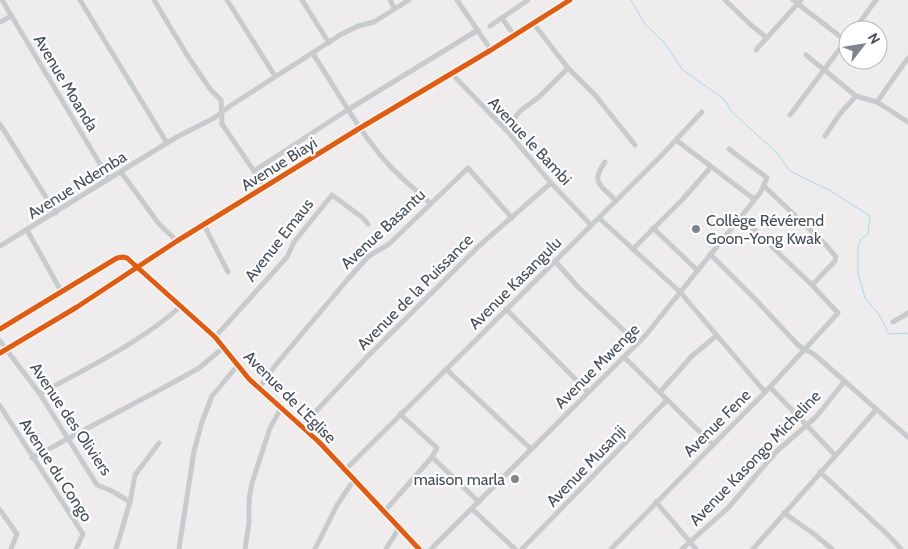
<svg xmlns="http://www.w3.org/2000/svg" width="908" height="549" font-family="Cabin,sans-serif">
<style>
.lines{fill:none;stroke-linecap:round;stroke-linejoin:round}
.stream{stroke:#a1daef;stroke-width:1}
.minor{stroke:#c8cbcd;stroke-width:5}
.cycleway-casing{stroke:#fff;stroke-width:8}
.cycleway{stroke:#e8590c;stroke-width:5}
.poi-dot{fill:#7f858d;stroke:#fff;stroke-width:2}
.labels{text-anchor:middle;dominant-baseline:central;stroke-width:4.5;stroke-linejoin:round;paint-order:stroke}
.street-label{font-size:16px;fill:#434e5a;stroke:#fff}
.poi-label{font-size:16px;fill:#434e5a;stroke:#fff;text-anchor:start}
</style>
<rect width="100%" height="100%" fill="#eeecec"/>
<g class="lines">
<polyline class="stream" points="631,0 645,24 664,42 683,70 724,99 733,113 776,152 790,171 831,191 870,216 868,234 861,239 858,247 858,273 865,298 878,313 889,334 906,333 908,334"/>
<g class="minor">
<polyline points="2,0 109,179"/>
<polyline points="80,0 167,143"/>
<polyline points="154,0 187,55 210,89 221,100 222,124 265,187"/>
<polyline points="227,0 275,76"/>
<polyline points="302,0 329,43"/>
<polyline points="390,0 394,8"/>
<polyline points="457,0 491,50"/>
<polyline points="725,0 751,25 767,38"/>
<polyline points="793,0 846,41"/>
<polyline points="502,18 514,35"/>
<polyline points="0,22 11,16"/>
<polyline points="533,23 568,68 595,95 635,145"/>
<polyline points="490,26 528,0"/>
<polyline points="854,30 876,0"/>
<polyline points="756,50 801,0"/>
<path d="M 313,54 C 338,91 359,133 390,166 C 402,179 417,191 430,203"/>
<polyline points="806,55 856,96 877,102 908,122"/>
<polyline points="451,73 506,130 551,183 591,225"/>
<polyline points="877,102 908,58"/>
<polyline points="790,115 848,38"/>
<polyline points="0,124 56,213"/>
<polyline points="506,130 520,111 539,97 568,68"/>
<polyline points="825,136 839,115 856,96"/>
<polyline points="676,140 754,199"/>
<path d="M 605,162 C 590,183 600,184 616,201"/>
<polyline points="254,171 349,109 478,30"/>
<polyline points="121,172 159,224 177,241"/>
<polyline points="764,186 827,246 836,257 835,261 812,285"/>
<polyline points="599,218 680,292 765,392"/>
<polyline points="204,225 228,272"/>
<polyline points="653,228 697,270"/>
<polyline points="27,230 61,291"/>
<polyline points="0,246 175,138 214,118 230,106 340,35 358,26 374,22 409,0"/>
<polyline points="633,249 682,200 711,167"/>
<polyline points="710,254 755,299 799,346 815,355 908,437"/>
<polyline points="555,261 578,287 637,343"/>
<polyline points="506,309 588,392"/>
<polyline points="893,322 908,313"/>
<polyline points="0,329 117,258 123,257 127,258 215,337 249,379 319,442 419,549"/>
<polyline points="215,337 287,257 294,242 332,195 363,218 368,224"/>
<polyline points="0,341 40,394 97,485 112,491 130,502"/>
<polyline points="0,353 77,307 177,241 360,128 491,50 570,0"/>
<polyline points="624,357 713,445"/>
<polyline points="446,369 531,449"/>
<polyline points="770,387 835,455"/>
<polyline points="259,388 274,367 348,279 369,256 389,244 468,168 512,218"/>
<polyline points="660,392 692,356 716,336"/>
<path d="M 40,394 C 88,367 140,343 181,306"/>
<polyline points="0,406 83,534 76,549"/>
<polyline points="400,414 437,448 432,457 479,502"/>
<polyline points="302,426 365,359 480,245 551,183"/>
<polyline points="32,458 176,381 199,368 224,347"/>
<polyline points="345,470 661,156 702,112"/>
<polyline points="820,472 887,534 901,549"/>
<polyline points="656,502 696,549"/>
<polyline points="472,509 515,549"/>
<polyline points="0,510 17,534 11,549"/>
<polyline points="384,512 432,457"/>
<polyline points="784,513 814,534 832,549"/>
<polyline points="116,549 130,502 135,475 159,443"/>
<polyline points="179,549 194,451 202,422 212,396 238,365"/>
<polyline points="245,549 249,523 249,499 252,483 270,428 281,408"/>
<polyline points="315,549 337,505 354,480"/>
<polyline points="386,549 399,528"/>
<polyline points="431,549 645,336 760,193 767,178 729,149"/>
<polyline points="522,549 667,400"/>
<polyline points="611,549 770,387 838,313 812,285 741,217"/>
<polyline points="682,549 728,508 777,451 816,417 844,382"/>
<polyline points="753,549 876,410"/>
</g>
<g class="cycleway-casing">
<g id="cycleway">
<polyline points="0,329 117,258 123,257 127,258 215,337 249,379 319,442 419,549"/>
<polyline points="0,353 77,307 177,241 360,128 491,50 570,0"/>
</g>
</g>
<use href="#cycleway" class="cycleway"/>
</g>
<g class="poi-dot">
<circle cx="696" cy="229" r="5"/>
<circle cx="515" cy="479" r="5"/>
</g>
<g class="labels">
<g class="street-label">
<text transform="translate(66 83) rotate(59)">Avenue Moanda</text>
<text transform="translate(530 141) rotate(47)">Avenue le Bambi</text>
<text transform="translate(279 164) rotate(-32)">Avenue Biayi</text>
<text transform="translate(77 185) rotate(-32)">Avenue Ndemba</text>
<text transform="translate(383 229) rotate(-43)">Avenue Basantu</text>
<text transform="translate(279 240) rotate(-52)">Avenue Emaus</text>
<text transform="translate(515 283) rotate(-45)">Avenue Kasangulu</text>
<text transform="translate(415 292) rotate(-45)">Avenue de la Puissance</text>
<text transform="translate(597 366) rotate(-45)">Avenue Mwenge</text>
<text transform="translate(290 397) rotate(45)">Avenue de L'Eglise</text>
<text transform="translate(71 419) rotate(56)">Avenue des Oliviers</text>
<text transform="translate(717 423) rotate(-45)">Avenue Fene</text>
<text transform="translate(755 458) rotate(-46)">Avenue Kasongo Micheline</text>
<text transform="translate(586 466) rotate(-46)">Avenue Musanji</text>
<text transform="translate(56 470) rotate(57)">Avenue du Congo</text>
</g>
<g class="poi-label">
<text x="706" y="220">Collège Révérend<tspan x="706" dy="18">Goon-Yong Kwak</tspan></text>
<text x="505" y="479" text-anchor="end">maison marla</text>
</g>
</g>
<g transform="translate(863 45) rotate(59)"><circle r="24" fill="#ffffff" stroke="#b4b8bd"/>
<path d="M0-4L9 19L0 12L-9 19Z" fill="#7f858d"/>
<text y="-8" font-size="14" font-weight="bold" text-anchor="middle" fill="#434e5a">N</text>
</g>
</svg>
